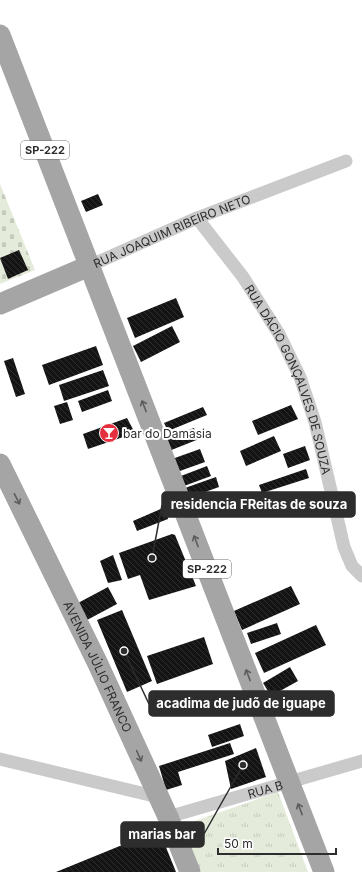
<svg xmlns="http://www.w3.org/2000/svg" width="362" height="872" font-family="Inter,sans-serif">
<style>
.grass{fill:url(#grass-tufts)}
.cemetery{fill:url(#cemetery-stones)}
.building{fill:url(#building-back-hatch)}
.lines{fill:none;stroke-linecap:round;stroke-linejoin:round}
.minor{stroke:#cacaca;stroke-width:13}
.primary{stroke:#a5a5a5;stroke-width:21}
.oneway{stroke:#5d5d5d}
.labels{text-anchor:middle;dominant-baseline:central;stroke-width:4;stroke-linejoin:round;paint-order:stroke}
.shield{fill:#fff;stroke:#6c6c6c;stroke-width:1}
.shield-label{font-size:11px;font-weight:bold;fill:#2d2d2d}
.street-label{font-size:12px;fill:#2d2d2d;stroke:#fff}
.poi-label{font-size:12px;fill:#2d2d2d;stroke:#fff;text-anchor:start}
.leader{fill:none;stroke:#2d2d2d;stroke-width:1.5}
.callout-dot{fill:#2d2d2d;stroke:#fff;stroke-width:1.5}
.callout{fill:#2d2d2d;stroke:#2d2d2d;stroke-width:1.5}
.callout-label{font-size:13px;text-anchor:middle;font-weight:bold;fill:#fff}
</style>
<defs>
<pattern id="grass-tufts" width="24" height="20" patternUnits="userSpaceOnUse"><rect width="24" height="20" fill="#e4ebdb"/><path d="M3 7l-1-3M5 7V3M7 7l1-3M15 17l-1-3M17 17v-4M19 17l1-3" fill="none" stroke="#c4cabc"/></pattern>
<pattern id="cemetery-stones" width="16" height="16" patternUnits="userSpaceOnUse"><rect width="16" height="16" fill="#e4ebdb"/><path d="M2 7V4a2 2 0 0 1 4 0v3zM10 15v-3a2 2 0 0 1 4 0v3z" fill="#c4cabc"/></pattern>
<pattern id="building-back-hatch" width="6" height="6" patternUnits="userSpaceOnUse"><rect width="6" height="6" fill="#141414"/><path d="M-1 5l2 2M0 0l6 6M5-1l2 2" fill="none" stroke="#2e2e2e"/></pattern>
</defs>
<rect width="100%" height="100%" fill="#fff"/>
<polygon class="grass" points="278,792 308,872 201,872 183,825"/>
<polygon class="cemetery" points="0,184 35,270 0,284"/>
<g class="building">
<polygon points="98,194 103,205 86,212 81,201"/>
<polygon points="19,250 28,270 8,279 0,258"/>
<polygon points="176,298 184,317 135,338 127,318"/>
<polygon points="172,326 180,342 141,362 133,346"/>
<polygon points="96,346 103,365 49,385 42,365"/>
<polygon points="13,358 25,394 16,397 4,361"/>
<polygon points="103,370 109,386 64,401 59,385"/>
<polygon points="108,390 112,401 82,412 78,401"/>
<polygon points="67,402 73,420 60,424 54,406"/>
<polygon points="291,405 298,419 258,435 252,421"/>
<polygon points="203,407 207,415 168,431 164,423"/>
<polygon points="127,418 135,433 88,449 83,434"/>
<polygon points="194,428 199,439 169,451 165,439"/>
<polygon points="274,436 281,451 246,466 240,451"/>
<polygon points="305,446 310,460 288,468 283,454"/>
<polygon points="200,449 205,462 177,472 172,459"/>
<polygon points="207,466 211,476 184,486 181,476"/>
<polygon points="306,469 309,478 262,493 259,485"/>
<polygon points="216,477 219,487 188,498 185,488"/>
<polygon points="163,508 167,514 168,519 137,531 133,521"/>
<polygon points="172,534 175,535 196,586 149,600 140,575 128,579 119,553"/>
<polygon points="113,555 122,580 108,583 100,561"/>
<polygon points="291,586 300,604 242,630 234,611"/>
<polygon points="108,587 117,604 87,620 78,603"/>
<polygon points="122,610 152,681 127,692 97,620"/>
<polygon points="277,623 281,634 251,644 247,633"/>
<polygon points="316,625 326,645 264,673 255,653"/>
<polygon points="204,637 213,664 157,684 147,656"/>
<polygon points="290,667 298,681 271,696 263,683"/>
<polygon points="240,724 244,736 212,747 208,735"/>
<polygon points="230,743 234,754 178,772 182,785 166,790 159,766"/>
<polygon points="256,748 266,777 231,789 225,761"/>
<polygon points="159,830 176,872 56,872"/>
</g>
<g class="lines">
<g class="minor">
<path id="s1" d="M 197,218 L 243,277 L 279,334 L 300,377 L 315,422 L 344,547 L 352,566 L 362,576"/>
<path id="s2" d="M 89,266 L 197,218 L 346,161"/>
<polyline points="0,759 158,797"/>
<path id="s3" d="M 168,817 L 362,761"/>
</g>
<g class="primary">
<polyline points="0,35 324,872"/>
<polyline points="0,304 89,266"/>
<path id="s4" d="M 0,464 L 98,664 L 168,817 L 190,872"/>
</g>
</g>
<defs><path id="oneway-shaft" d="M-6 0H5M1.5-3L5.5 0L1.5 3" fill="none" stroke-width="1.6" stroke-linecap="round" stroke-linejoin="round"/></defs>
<g class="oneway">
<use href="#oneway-shaft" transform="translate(144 406) rotate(-111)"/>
<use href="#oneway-shaft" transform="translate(17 499) rotate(63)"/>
<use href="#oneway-shaft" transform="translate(196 541) rotate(-111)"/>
<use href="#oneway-shaft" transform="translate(248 675) rotate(-111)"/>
<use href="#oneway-shaft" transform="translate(139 756) rotate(66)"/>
<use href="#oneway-shaft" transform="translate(300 809) rotate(-111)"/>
</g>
<defs>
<g id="bar-disc" transform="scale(1)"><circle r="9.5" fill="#e52f3f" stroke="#fff"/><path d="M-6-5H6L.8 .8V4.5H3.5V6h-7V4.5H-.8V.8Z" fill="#fff"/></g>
</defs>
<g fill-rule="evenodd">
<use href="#bar-disc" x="109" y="433"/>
</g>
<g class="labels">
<g class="shield">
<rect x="21" y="141" width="48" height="18" rx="3"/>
<rect x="183" y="560" width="48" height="18" rx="3"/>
</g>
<g class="shield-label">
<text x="45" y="150">SP-222</text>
<text x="207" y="569">SP-222</text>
</g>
<g class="street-label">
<text stroke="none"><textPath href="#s2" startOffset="90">RUA JOAQUIM RIBEIRO NETO</textPath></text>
<text stroke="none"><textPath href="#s1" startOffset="188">RUA DÁCIO GONÇALVES DE SOUZA</textPath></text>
<text stroke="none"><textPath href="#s4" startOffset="225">AVENIDA JÚLIO FRANCO</textPath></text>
<text stroke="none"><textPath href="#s3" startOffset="101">RUA B</textPath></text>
</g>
<g class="poi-label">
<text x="123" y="433">bar do Damasia</text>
</g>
</g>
<path class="leader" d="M152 558L162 505M124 651L149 704M243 765L204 834"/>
<g class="callout-dot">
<circle cx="152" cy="558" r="4"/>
<circle cx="124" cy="651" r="4"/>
<circle cx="243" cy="765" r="4"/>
</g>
<g class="callout">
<rect x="162" y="492" width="193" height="25" rx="4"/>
<rect x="149" y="691" width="185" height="25" rx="4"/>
<rect x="121" y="822" width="83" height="25" rx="4"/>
</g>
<g class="callout-label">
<text x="259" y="509">residencia FReitas de souza</text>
<text x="241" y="708">acadima de judõ de iguape</text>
<text x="162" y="839">marias bar</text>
</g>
<path d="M218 848v6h118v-6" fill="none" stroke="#2d2d2d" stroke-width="2"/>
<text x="224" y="848" font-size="12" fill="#2d2d2d" stroke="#ffffff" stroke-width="3" paint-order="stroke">50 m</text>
</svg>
